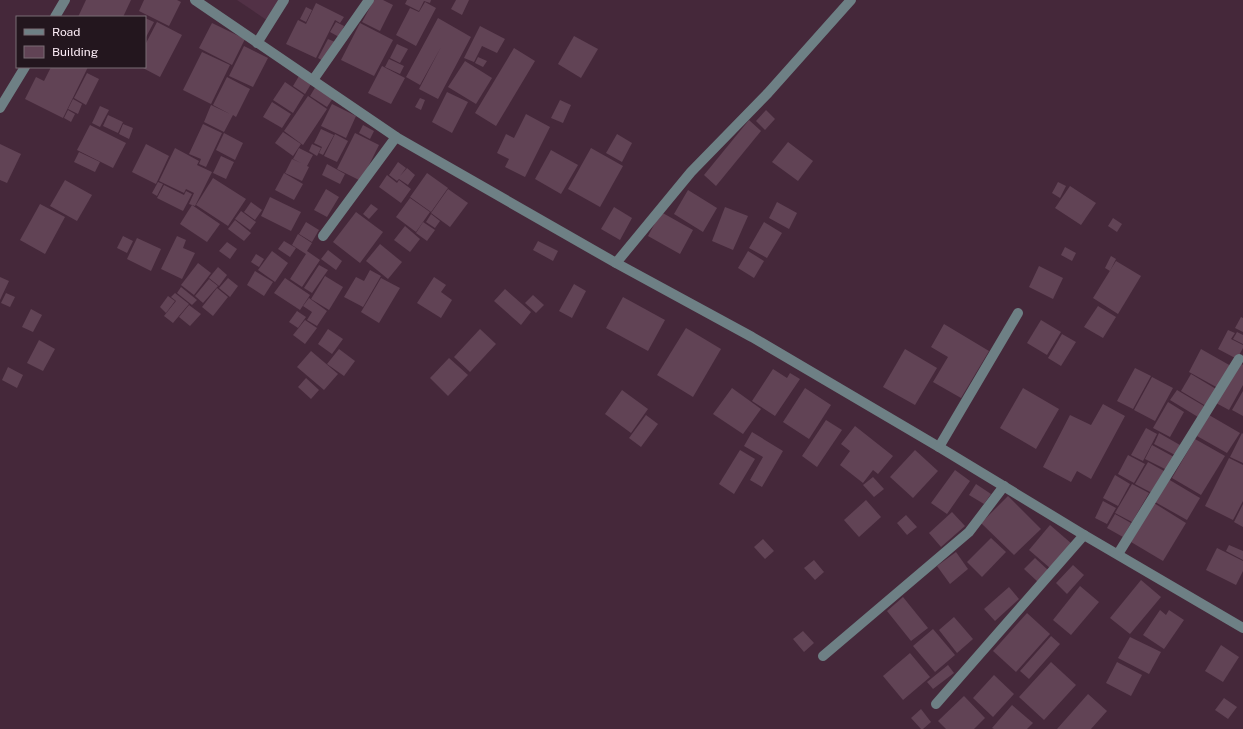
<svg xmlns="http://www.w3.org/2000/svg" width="1243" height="729" font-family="'Public Sans',sans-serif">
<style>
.built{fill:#523146}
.building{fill:#614355}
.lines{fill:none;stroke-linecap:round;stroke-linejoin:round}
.minor{stroke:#6e8085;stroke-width:10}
</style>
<rect width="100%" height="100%" fill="#45283a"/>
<polygon class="built" points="237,0 287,0 271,23"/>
<g class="building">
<polygon points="86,0 131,0 123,17 78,17"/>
<polygon points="144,0 177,0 181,2 169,26 139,11"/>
<polygon points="374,0 383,0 393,5 380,31 362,22"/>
<polygon points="407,0 431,0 430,3 424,1 419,11 405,4"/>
<polygon points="456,0 469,0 462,15 451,9"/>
<polygon points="425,2 436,8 416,46 396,35 410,8 419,12"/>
<polygon points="316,3 344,17 340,23 335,20 316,58 286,44 298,20 306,24"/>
<polygon points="306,7 312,10 306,22 300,19"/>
<polygon points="145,18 154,22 145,39"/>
<polygon points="438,18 471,37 438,99 419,89 441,47 420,85 406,77"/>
<polygon points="157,22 182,35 160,77 141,67 145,67 145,45"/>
<polygon points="336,22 344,26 339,37 330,32"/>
<polygon points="212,23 245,39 232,65 199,48"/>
<polygon points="360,23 393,40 374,76 341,60"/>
<polygon points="480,26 505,39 497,53 482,46 474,62 464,58"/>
<polygon points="574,36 598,49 581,78 558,64"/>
<polygon points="328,39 335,42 325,62 318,58"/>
<polygon points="397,44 408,49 400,63 390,58"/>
<polygon points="244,46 268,58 253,87 229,76"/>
<polygon points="514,48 535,61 496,126 475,113"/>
<polygon points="202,52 230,65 211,104 183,90"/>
<polygon points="478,57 487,61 483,67 475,63"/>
<polygon points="389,59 404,66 400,74 385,67"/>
<polygon points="465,61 492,78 476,104 448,87"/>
<polygon points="382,66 405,78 391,104 368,93"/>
<polygon points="51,67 88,67 63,118 25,99 36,77 44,81"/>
<polygon points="87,73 99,79 86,105 74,98"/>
<polygon points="299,76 311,84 305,94 293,86"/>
<polygon points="227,77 250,89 236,117 233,115 224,132 204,122 211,105 230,114 213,105"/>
<polygon points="285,82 304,95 293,113 273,100"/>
<polygon points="316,86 333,98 327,107 310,96"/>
<polygon points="447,92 468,102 452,133 432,122"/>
<polygon points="308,96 327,109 303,145 284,131"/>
<polygon points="420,98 425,100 421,110 415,107"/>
<polygon points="73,99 82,104 78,114 68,109"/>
<polygon points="560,100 571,105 563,123 551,118"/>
<polygon points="272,102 291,114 282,128 263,117"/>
<polygon points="332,104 356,116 346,138 321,126"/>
<polygon points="100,106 109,110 100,127 92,123"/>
<polygon points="68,110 75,114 71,122 64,118"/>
<polygon points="766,110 775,119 765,130 756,121"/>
<polygon points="526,114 550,127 525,177 505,167 509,159 497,153 506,134 514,138"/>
<polygon points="108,115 123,122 118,133 103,126"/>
<polygon points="749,120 761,131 716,186 704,175"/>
<polygon points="123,124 133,128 129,139 119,134"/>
<polygon points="203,124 222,133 206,167 199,164 201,159 189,154"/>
<polygon points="90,125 126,143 113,168 77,150"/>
<polygon points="363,125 374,131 370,139 359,133"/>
<polygon points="321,129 334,135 323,155 319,153 322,147 314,143"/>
<polygon points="283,132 301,144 293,156 275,143"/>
<polygon points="224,133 243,143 235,160 216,150"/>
<polygon points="355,133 379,145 361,181 337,169"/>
<polygon points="335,134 348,141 337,162 324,156"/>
<polygon points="617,134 632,143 622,162 606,153"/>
<polygon points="788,142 813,161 798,181 772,162"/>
<polygon points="0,144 21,154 7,183 0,180"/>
<polygon points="146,144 169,156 156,184 132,172"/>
<polygon points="312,144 321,148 317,156 309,151"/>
<polygon points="175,148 199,161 197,165 212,172 195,206 189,204 194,193 186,189 184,193 159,181"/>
<polygon points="299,148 313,155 307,166 309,167 302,181 285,173 292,159 301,163 293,159"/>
<polygon points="591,148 623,166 600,207 568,189"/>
<polygon points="551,150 578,165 561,194 535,179"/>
<polygon points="79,152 100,162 95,172 74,162"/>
<polygon points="221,156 234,162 226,179 213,173"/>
<polygon points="398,162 406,168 400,176 407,168 415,175 408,185 399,179 397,181 389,175"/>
<polygon points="327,164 345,174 340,184 322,175"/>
<polygon points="284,173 303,184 294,200 275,190"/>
<polygon points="427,173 448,188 431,212 410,197"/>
<polygon points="387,175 397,183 399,180 411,189 401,203 379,187"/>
<polygon points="213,178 246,199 228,226 196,205"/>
<polygon points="65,180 92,195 77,221 50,206"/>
<polygon points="158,182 163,184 157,196 152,193"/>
<polygon points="1058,182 1066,186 1060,198 1052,193"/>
<polygon points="164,185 184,195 186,191 192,194 183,211 157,198"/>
<polygon points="1070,186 1096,203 1081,225 1055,208"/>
<polygon points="326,189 339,197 327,217 314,210"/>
<polygon points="448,189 468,203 450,227 431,213"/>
<polygon points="688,190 717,208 703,232 674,214"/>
<polygon points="270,197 301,212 291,231 261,216"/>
<polygon points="410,198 430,212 416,232 396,217"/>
<polygon points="251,202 262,210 255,220 244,212"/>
<polygon points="777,202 797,213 789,229 769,218"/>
<polygon points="40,204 65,217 45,254 20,240"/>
<polygon points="371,204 378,209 369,219 363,214"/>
<polygon points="192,205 220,224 207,242 180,224"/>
<polygon points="614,207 632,218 620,240 601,229"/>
<polygon points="725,207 748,216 733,250 712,241"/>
<polygon points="241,211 256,222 250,230 235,219"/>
<polygon points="356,212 383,232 360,263 333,242"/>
<polygon points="661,212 693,230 680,254 648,236"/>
<polygon points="431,214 440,221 435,228 426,222"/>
<polygon points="1113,218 1122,224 1117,232 1108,226"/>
<polygon points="235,220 251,233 244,241 228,229"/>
<polygon points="306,222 319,230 312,242 299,234"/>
<polygon points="423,222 435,230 427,241 416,233"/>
<polygon points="764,222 782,233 767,258 749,248"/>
<polygon points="405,226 420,239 410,252 394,240"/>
<polygon points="298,234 312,243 307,251 320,260 302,287 290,279 306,254 292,245"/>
<polygon points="123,236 133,241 127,253 117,248"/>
<polygon points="177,236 186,240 183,248 195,253 182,279 161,269"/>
<polygon points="137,238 161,249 151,271 127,259"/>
<polygon points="284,241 296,248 290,257 278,249"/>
<polygon points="538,241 558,251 553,261 533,250"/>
<polygon points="227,242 237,249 230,259 219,251"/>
<polygon points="380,244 402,262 388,279 366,261"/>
<polygon points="1065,247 1076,253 1072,261 1061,255"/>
<polygon points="328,250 342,261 336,270 321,259"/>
<polygon points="272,251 288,263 275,282 258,270"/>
<polygon points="748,251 764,261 754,278 738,268"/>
<polygon points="256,254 264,259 259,267 251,262"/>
<polygon points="1111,256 1116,259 1110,271 1105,268"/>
<polygon points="1116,261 1141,276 1118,314 1093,298"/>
<polygon points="198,263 211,273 194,295 181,285"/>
<polygon points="319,265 328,270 312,293 304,288"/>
<polygon points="1039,266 1063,278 1053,299 1029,287"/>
<polygon points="218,267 227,275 219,286 209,278"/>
<polygon points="370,270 381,276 363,307 344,297 356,277 364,281"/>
<polygon points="255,271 273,282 264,296 247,285"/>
<polygon points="325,276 343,287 329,310 311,299"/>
<polygon points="0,277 9,281 0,300"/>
<polygon points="434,277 446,285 441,292 452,300 441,318 417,303"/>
<polygon points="228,278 238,286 230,297 219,288"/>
<polygon points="285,278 310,295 300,310 274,293"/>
<polygon points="381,278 400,288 379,323 361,312"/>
<polygon points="209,279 218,286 203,303 195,296"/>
<polygon points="574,284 586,291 572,318 559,311"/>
<polygon points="181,287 197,300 192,305 177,293"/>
<polygon points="217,288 228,297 213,316 202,307"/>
<polygon points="505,289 531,312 521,325 494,301"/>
<polygon points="6,293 15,297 10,307 1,303"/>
<polygon points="175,293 189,304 173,323 164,316 176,301 171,297"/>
<polygon points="533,295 544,305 536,313 525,303"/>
<polygon points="168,296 175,301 166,313 160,307"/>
<polygon points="623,297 665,320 648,351 606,328"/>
<polygon points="309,298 327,311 317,326 307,320 312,312 303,306"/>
<polygon points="189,305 201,314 190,326 179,317"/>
<polygon points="1098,306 1116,317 1103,338 1084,327"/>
<polygon points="31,309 42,315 33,332 22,327"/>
<polygon points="297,311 306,317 298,328 289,322"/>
<polygon points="1241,317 1243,318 1243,332 1235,328"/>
<polygon points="305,320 317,328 305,344 293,335"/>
<polygon points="1041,320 1061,332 1047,355 1027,343"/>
<polygon points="944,324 989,351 961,398 933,382 948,357 931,347"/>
<polygon points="686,328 721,349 693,397 657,375"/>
<polygon points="328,329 343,339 332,354 318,344"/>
<polygon points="480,329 496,344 470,372 454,357"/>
<polygon points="1228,330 1235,333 1231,339 1243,345 1243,348 1237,359 1218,349"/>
<polygon points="1237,332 1243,335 1243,344 1233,339"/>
<polygon points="1062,334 1076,342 1061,366 1048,358"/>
<polygon points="39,340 55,349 43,371 27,363"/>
<polygon points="339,349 355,361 344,376 327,364"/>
<polygon points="905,349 937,368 915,405 883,387"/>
<polygon points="1201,349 1231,366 1218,388 1189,372"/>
<polygon points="311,351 338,374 324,390 297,367"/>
<polygon points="449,358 468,375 448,396 430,378"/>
<polygon points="1240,363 1243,365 1243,385 1229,410 1216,403"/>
<polygon points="8,367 23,375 17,388 2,380"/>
<polygon points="1135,368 1151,376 1133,409 1117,401"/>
<polygon points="773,369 787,378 790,373 800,379 775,416 752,401"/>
<polygon points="1191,374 1216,389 1206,406 1181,391"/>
<polygon points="1152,377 1173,388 1155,421 1134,410"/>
<polygon points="306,378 319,390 311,399 298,387"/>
<polygon points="732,388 761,409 743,434 713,414"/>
<polygon points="805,388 831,405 809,439 783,422"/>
<polygon points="1023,388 1059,409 1036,449 1000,428"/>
<polygon points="622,390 648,409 631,433 605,414"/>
<polygon points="1177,390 1204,406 1198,417 1170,400"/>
<polygon points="1243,391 1243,416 1232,410"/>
<polygon points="1168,402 1184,412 1170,437 1153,428"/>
<polygon points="1103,404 1125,416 1091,479 1077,471 1071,482 1043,467 1070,415 1091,425"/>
<polygon points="646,415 658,424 641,447 629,438"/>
<polygon points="1209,415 1240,433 1227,453 1197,436"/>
<polygon points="826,420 842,430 817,467 802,456"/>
<polygon points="855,426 893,456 878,474 873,470 863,483 840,465 850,451 841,444"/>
<polygon points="1146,428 1157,434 1143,461 1131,455"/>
<polygon points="752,432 783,451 762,487 750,480 763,457 744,446"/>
<polygon points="1159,433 1180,445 1175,455 1154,444"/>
<polygon points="1242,433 1243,434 1243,463 1230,457"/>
<polygon points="1195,439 1225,456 1201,495 1172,478"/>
<polygon points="1152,445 1174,457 1167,470 1145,459"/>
<polygon points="740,450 755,459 734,494 719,484"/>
<polygon points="915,450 938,471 913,498 890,477"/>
<polygon points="1128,455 1145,464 1134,483 1118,474"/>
<polygon points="1229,458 1243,465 1243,501 1233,520 1205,506"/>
<polygon points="1148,462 1164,471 1152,493 1135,484"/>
<polygon points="955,470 970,481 947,514 931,503"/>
<polygon points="1115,475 1130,484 1118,506 1103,498"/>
<polygon points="873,477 884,489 874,497 863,485"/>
<polygon points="1168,479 1200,498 1187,520 1155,502"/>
<polygon points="976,484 991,494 984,504 969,495"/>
<polygon points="1132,484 1149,493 1132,522 1115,513"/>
<polygon points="1008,496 1041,529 1014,555 981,523"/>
<polygon points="866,500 881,517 859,537 844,520"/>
<polygon points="1103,501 1116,508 1107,524 1095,518"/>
<polygon points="1154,503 1186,523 1163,561 1131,542"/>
<polygon points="1243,504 1243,527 1234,522"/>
<polygon points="952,512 965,526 941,547 929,533"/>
<polygon points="1115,514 1131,523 1123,537 1107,528"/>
<polygon points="906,515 917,527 907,535 897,523"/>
<polygon points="1050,525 1072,544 1050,568 1029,550"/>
<polygon points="991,538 1006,552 982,577 967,562"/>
<polygon points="763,539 774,551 765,559 754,547"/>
<polygon points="1229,545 1243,551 1243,560 1226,551"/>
<polygon points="1217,548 1243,561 1243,571 1236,585 1206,570"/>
<polygon points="956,552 968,569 950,584 937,566"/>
<polygon points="1035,558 1049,571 1038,582 1024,569"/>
<polygon points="814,560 824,572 815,580 804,568"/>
<polygon points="1073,565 1084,575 1067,594 1056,583"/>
<polygon points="1141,580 1161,597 1130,634 1110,618"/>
<polygon points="1080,586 1099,602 1071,635 1053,620"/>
<polygon points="1009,587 1019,599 995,621 984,609"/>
<polygon points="903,597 928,628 911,641 887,611"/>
<polygon points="1160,610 1166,615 1169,610 1184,620 1164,649 1143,635"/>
<polygon points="1027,613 1050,634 1016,672 993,651"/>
<polygon points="954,617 973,639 957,653 939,630"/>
<polygon points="933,629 955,655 935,672 913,646"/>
<polygon points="803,631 814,643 804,652 793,639"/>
<polygon points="1051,636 1060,644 1029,679 1020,671"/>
<polygon points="1130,637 1161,652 1149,674 1118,658"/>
<polygon points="1221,645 1239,657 1223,682 1205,671"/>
<polygon points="910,653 930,677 903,700 883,676"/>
<polygon points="1051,662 1076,685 1044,720 1019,697"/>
<polygon points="1117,662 1142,675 1131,696 1106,683"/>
<polygon points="948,665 954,673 933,689 927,682"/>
<polygon points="994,675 1014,694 993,717 973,698"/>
<polygon points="1088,694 1107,711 1091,729 1057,729"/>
<polygon points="964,696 985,718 974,729 946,729 938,721"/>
<polygon points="1224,698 1237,707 1228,719 1215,710"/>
<polygon points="1012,705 1033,723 1027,729 994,729 992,728"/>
<polygon points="921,709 931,722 923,729 921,729 911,718"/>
</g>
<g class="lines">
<g class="minor">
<polyline points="195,0 396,137 616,263 752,337 939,447 1084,535 1243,628"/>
<polyline points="55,17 65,0"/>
<polyline points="257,43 284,0"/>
<polyline points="313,80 369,0"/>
<polyline points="0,108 25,67"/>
<polyline points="323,236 396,137"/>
<polyline points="616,263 691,172 768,93 851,0"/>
<polyline points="939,447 1018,313"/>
<polyline points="1118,554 1239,359"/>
<polyline points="823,656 969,532 1004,486"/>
<polyline points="936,704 1084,535"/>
</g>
</g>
<rect x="16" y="16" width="130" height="52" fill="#23161e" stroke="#7a6c75"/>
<rect x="24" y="29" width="20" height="6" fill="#6e8085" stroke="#7a6c75"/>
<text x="52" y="36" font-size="12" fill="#fdeef7">Road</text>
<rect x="24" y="46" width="20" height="12" fill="#614355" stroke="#7a6c75"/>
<text x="52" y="56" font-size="12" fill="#fdeef7">Building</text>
</svg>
